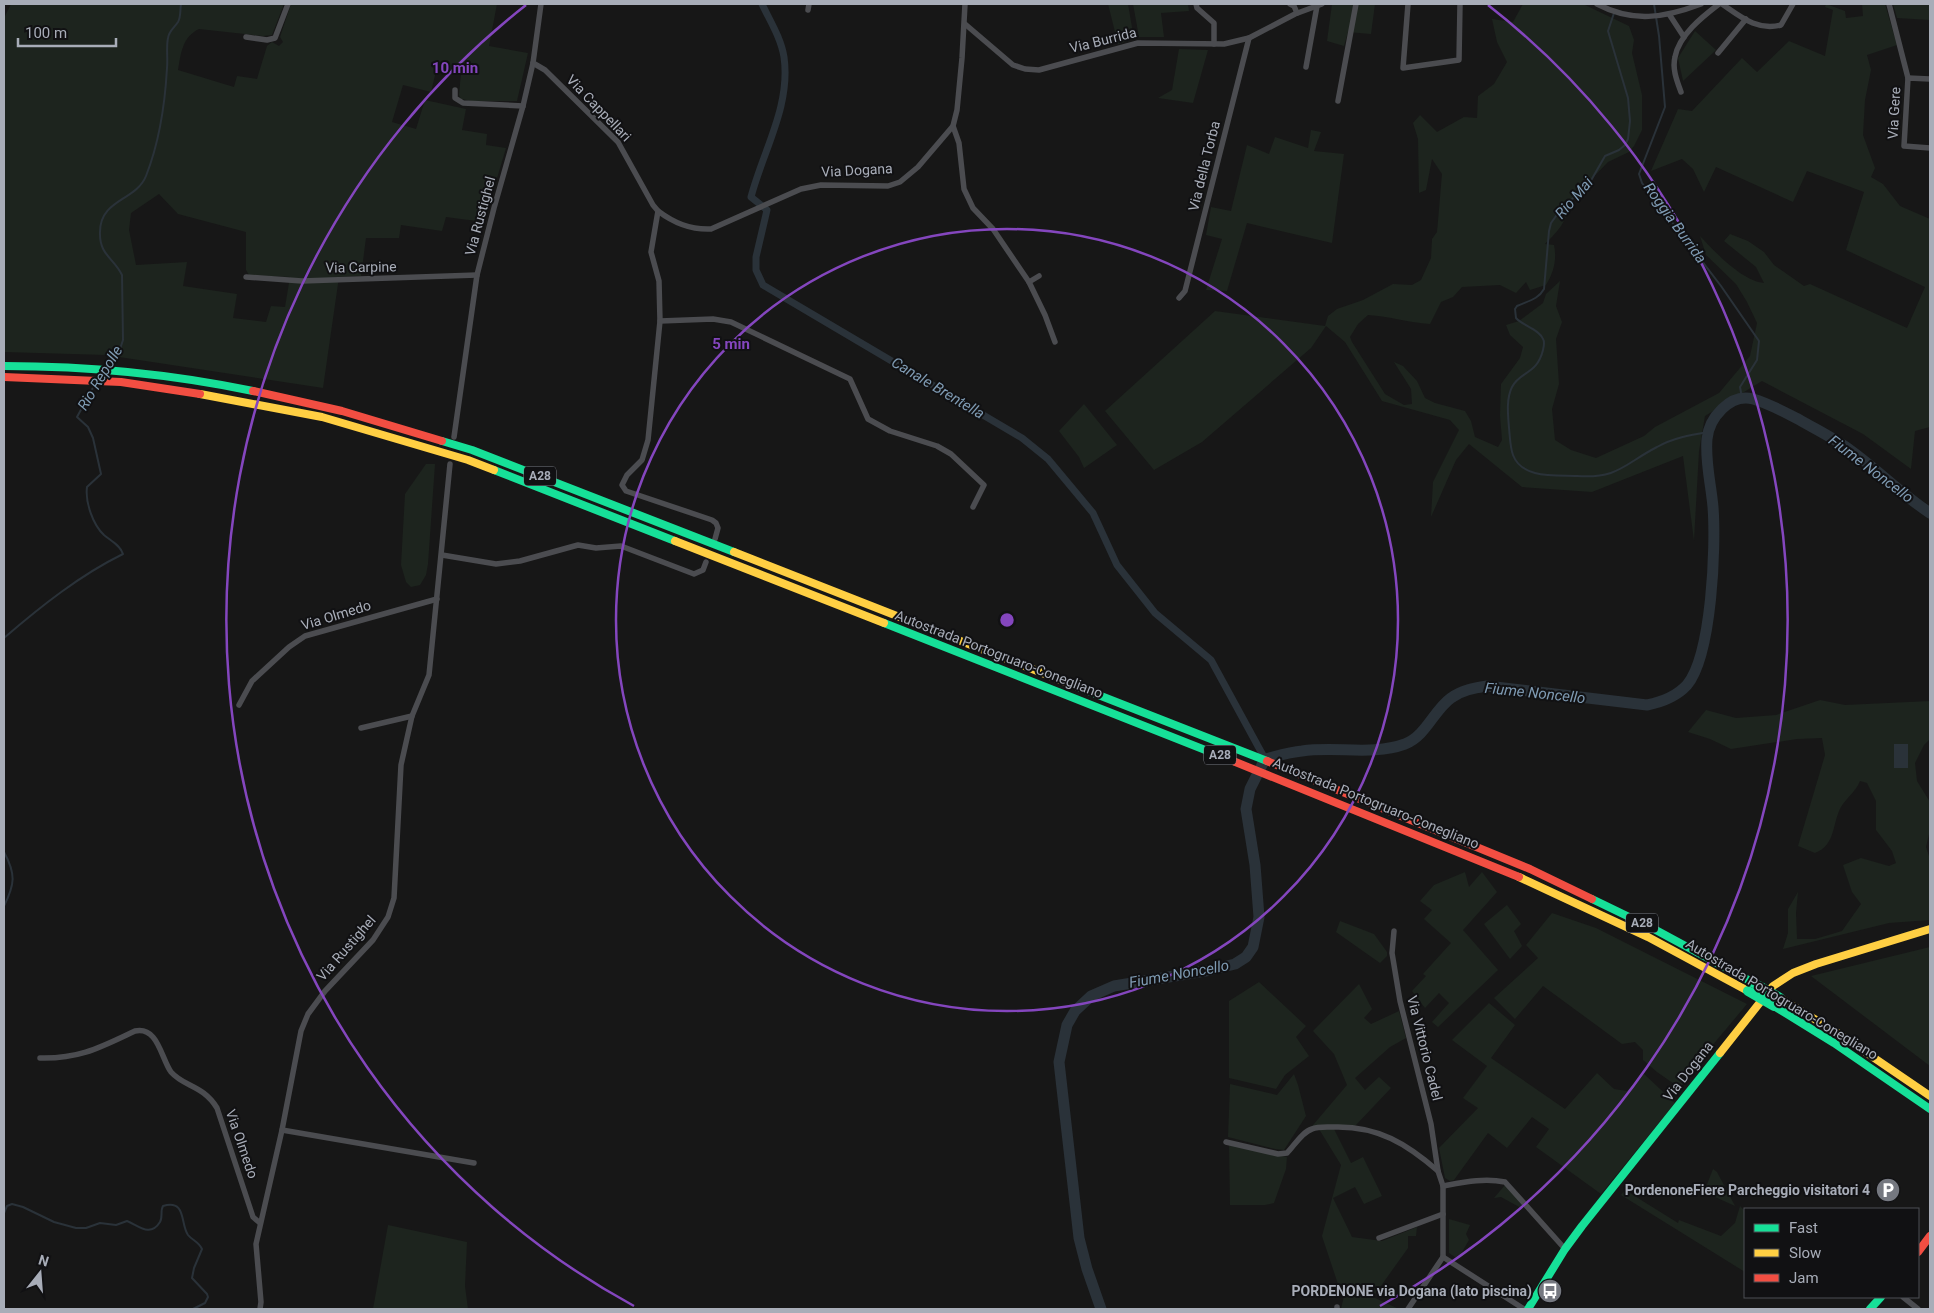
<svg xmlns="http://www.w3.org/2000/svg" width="1934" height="1313" font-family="Roboto,sans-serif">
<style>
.green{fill:#1d241e;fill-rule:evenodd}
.water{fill:#2a3239}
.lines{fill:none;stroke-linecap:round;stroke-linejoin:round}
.stream{stroke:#2a3239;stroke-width:2}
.canal{stroke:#2a3239;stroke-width:7}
.river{stroke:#2a3239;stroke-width:11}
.street{stroke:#4b4c50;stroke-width:5.5}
.fast{stroke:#16e098;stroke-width:8}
.slow{stroke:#ffcf43;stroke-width:8}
.jam{stroke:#f24e42;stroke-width:8}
.fast-bridge{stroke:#16e098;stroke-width:10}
.ring{fill:none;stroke:#8446be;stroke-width:2.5}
.labels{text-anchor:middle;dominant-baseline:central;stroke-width:4;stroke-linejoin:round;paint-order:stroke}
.shield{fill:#111113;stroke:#7b7e86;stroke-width:1}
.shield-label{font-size:12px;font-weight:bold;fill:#a8adb8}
.street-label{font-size:14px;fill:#a8adb8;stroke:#111113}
.poi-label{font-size:14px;font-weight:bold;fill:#a8adb8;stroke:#111113;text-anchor:end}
.water-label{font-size:15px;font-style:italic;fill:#7f9bb3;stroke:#111113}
.centre{fill:#8446be;stroke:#111113;stroke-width:2.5}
.ring-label{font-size:15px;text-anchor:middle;font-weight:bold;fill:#8446be;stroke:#111113;stroke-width:4;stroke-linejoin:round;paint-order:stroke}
</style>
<rect width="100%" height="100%" fill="#171717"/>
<g class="green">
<path d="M 11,4 L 284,4 L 272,35 L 263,36 L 199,29 C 182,37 181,54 178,70 L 234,87 L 237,76 L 257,79 L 267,46 L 272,42 L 279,46 L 283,42 L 280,37 L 291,4 L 497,4 L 489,46 L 528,53 L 517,101 L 472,101 L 461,99 L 459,95 L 461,73 L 437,67 L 431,92 L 403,85 L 392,122 L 416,129 L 425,100 L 466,109 L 462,130 L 487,134 L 486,145 L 506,148 L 484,222 L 446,217 L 442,231 L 401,225 L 399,238 L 366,238 L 361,276 L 339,277 L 323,388 L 106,355 L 4,352 L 4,18 ZM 159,194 L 178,214 L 246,232 L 246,270 L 249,275 L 290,277 L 285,307 L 271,306 L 266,322 L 233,318 L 237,294 L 183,286 L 187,262 L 136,265 L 129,230 L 131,213 Z"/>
<polygon points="1108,4 1128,4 1134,39 1118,44"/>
<polygon points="1133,4 1188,4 1189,11 1161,13 1164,37 1139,37"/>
<polygon points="1332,4 1375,4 1371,34 1348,32 1344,46 1327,41"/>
<path d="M 1523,4 L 1583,4 L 1629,26 L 1634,40 L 1632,53 L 1642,95 L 1642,130 L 1634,146 L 1629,152 L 1608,162 L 1569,202 C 1567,222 1559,230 1545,244 L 1554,245 C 1557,259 1554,272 1546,285 L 1530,290 L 1526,282 L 1516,293 L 1500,285 L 1462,287 L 1453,297 L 1441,302 L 1430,324 C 1409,323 1389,316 1368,315 L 1358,324 L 1350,337 L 1352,342 L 1385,394 L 1404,405 L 1412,404 L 1411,389 L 1394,362 L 1403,366 L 1417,381 L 1425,398 L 1435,403 L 1465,411 L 1471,421 L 1475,437 L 1498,447 L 1502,440 L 1500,416 L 1501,384 L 1520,358 L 1523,347 L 1510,335 L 1506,325 L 1519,321 L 1543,303 L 1546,294 L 1560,281 L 1556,306 L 1562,322 L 1556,339 L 1559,384 L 1552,409 L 1555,440 L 1571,450 L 1596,458 L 1644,436 L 1655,427 L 1719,393 L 1750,356 L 1757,323 L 1747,302 L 1736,284 L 1706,255 L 1700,236 C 1715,252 1742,281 1764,283 L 1756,267 L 1724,241 L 1730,234 L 1748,241 L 1764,252 L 1774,265 L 1804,286 L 1810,284 L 1907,328 L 1925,287 L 1846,250 L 1864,192 L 1807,171 L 1793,202 L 1716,167 L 1704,192 L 1693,169 L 1682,159 L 1651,171 L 1678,109 L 1692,111 L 1742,58 L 1757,72 L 1789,41 L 1825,56 L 1833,10 L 1825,7 L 1826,4 L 1845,11 L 1846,18 L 1863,16 L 1862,4 L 1885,4 L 1897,45 L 1867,55 L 1871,70 L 1865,100 L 1863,135 L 1875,168 L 1871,177 L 1883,184 L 1900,206 L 1930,219 L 1930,427 L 1915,431 L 1911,469 L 1863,434 L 1762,381 L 1705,416 L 1699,451 L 1694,541 L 1683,456 L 1592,492 L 1522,487 L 1469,444 L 1456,460 L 1431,517 L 1433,482 L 1459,430 L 1450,420 L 1382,401 L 1345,342 L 1326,326 L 1311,348 L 1202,442 L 1154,470 L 1105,411 L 1215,311 L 1325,326 L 1328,316 L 1337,309 L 1363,300 L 1393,284 L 1412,285 L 1421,280 L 1431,258 L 1432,239 L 1437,232 L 1442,174 L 1432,159 L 1426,190 L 1419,193 L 1418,139 L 1413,123 L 1420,115 L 1437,132 L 1464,117 L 1477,118 L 1478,96 L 1494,84 L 1507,62 L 1497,42 L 1492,19 L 1513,22 Z"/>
<polygon points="1893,4 1930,4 1930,20 1897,18"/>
<polygon points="1695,31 1716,50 1683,81 1678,58"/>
<polygon points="1179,49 1208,50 1193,103 1158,98 1172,90"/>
<polygon points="1311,130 1321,132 1314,151 1344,154 1332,243 1247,223 1227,291 1206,290 1222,239 1206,235 1211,207 1231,211 1247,145 1269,154 1275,137 1308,148"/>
<polygon points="1084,404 1117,445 1084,468 1079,457 1059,431"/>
<polygon points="426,464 435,464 428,564 426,575 420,585 411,587 406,582 401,565 405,494"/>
<path d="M 1820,700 L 1845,705 L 1930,701 L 1930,739 L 1924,745 L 1915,763 L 1917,781 L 1930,802 L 1930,830 L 1926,847 L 1930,859 L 1930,920 L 1889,923 L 1783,949 L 1788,933 L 1788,909 L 1798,892 L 1796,913 L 1797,939 L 1815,939 L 1842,931 L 1861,904 L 1852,892 L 1843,865 L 1861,858 L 1889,866 L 1896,863 L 1892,851 L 1876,830 L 1876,801 L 1867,783 L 1860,781 C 1855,793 1847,797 1841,807 C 1832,823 1836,845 1815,853 L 1798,846 L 1825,755 L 1822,738 L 1797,739 L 1731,749 L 1710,739 L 1688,732 L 1706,710 L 1736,718 L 1776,715 Z"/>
<polygon points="1465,872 1469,887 1482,872 1497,892 1463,930 1498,970 1438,1027 1432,1022 1449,1003 1439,993 1425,1008 1412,991 1426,976 1423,974 1451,943 1424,919 1432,910 1420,901 1434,885"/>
<polygon points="1507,905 1521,924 1514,931 1522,946 1510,959 1484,924"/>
<polygon points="1552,913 1596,928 1747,1004 1701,1059 1680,1088 1657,1072 1643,1060 1643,1050 1635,1042 1622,1044 1543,986 1515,1019 1494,998 1538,958 1526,945"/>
<polygon points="1340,921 1374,934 1387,952 1387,956 1380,963 1336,932"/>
<polygon points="1930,947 1930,1066 1811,976"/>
<polygon points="1259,982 1306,1026 1296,1037 1309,1056 1285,1075 1276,1089 1229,1078 1229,1001"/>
<polygon points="1359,984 1372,1009 1364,1018 1371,1024 1399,1011 1406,1038 1390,1047 1355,1078 1365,1090 1379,1077 1391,1088 1355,1126 1334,1129 1351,1163 1363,1157 1382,1196 1364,1204 1355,1187 1333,1198 1352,1237 1382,1241 1417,1227 1416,1236 1408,1236 1408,1248 1373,1297 1399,1309 1341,1309 1344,1296 1341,1293 1322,1236 1341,1165 1319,1129 1308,1131 1347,1085 1334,1054 1313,1031"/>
<polygon points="1489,1003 1515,1025 1491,1058 1565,1109 1597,1073 1614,1089 1627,1091 1643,1073 1675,1103 1601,1194 1536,1147 1549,1129 1532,1117 1507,1148 1488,1133 1454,1180 1450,1181 1445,1178 1439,1148 1478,1108 1463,1098 1487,1066 1452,1040"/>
<polygon points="1294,1074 1298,1085 1306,1116 1284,1150 1275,1149 1228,1137 1230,1084 1277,1095"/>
<polygon points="1229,1143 1251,1150 1287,1157 1286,1169 1274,1203 1265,1205 1230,1205"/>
<polygon points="1713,1169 1717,1172 1735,1206 1704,1192"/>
<polygon points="1505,1185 1523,1205 1521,1208 1501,1197 1494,1198"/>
<polygon points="1625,1190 1678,1223 1679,1220 1721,1236 1735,1223 1740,1206 1745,1211 1745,1272 1621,1195"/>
<polygon points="1449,1219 1470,1225 1466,1234 1469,1240 1458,1259 1449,1253"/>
<polygon points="388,1225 467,1242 465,1286 468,1309 373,1309"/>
</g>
<rect class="water" x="1894" y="744" width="14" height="24"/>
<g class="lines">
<g class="stream">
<polyline points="1654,4 1659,36 1665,107 1639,174 1642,183 1721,286 1759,341 1757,360 1740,387 1742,398"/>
<path d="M 1614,13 L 1608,31 L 1628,98 L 1630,121 L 1628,139 L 1625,145 L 1619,150 L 1605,156 L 1589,184 L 1561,209 L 1551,223 L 1549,231 L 1544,289 C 1538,300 1527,301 1517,306 L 1515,309 L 1516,318 C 1523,326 1539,329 1543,339 C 1545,342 1544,346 1543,350 C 1537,375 1520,371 1512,387 C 1506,399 1508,415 1509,428 C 1510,437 1510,447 1513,455 C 1522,479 1556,475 1577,476 C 1618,479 1624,464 1657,447 C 1673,438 1690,435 1708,432"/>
<path d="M 108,365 L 120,349 L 123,340 L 122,275 C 114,258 99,255 100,232 C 100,199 136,201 146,176 C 159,143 165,104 167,68 C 168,59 166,47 168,38 C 169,31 174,28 178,22 C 181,17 180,10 181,4"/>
<path d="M 4,638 C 40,607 80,575 123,554 C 120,545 111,541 104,535 C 93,525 85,502 87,487 L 101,474 L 93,438 L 88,427 L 77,417 L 95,384"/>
<path d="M 4,852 C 16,874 15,884 4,906"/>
<path d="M 4,1213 L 7,1206 L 12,1204 L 23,1207 L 54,1222 L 76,1228 L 86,1228 L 100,1223 L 116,1225 L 127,1221 C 138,1225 150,1238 160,1222 C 163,1217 160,1211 163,1206 C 187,1199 180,1224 188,1235 C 192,1240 199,1242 202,1249 L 194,1268 L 192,1278 L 207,1294 L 208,1297 L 205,1303 L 193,1309"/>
</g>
<path class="canal" d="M 762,4 C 770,21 781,38 784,57 C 791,106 763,151 751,197 L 767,210 L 756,257 L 756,270 L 763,285 L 1022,438 L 1048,459 L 1093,513 L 1117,565 L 1155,613 L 1211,660 L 1265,759"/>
<path class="river" d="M 1101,1309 L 1087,1269 L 1079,1238 L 1059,1062 L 1067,1025 L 1075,1011 L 1091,996 L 1114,986 L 1211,970 L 1235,964 L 1246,957 L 1253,947 L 1259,917 L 1255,865 L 1246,809 L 1250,789 L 1265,759 C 1277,756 1290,752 1302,751 C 1337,746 1372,756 1405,744 C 1426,736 1434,710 1451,698 C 1462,690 1474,688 1487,686 L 1647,705 C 1662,702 1676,697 1687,685 C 1712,655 1716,546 1713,507 C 1711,484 1705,462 1707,439 C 1709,418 1730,393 1753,399 C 1768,403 1784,412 1798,419 C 1815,429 1834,438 1850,450 C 1878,470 1902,495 1930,513"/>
<g class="street">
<polyline points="1196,4 1197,8 1214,23 1214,44"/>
<polyline points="1290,4 1294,6 1297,13"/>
<polyline points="1408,4 1403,68 1459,60 1460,4"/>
<path d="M 1597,4 C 1633,23 1664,18 1701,4"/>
<path d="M 1722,4 C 1741,17 1757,31 1781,25 L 1793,4"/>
<polyline points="1889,4 1908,78"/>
<polyline points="808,10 809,4"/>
<polyline points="1669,14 1684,37"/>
<polyline points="965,24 1013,65 1025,69 1039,70 1138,43 1224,44 1249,38 1295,14 1322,4"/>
<polyline points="246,37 267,40 275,38 288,4"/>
<polyline points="1718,53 1746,19"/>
<polyline points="533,63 545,70 618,142 653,205 658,211 651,252 659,281 660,321 648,440 642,460 627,475 622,485 626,491 712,520 716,523 718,528 715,539"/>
<polyline points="1306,67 1317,6"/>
<polyline points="1930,79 1908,78 1904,146 1930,148"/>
<polyline points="455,90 455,98 463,103 523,106"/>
<path d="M 1681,92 C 1677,81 1672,69 1675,57 C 1679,35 1702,17 1719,4"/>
<polyline points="1338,101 1356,4"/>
<polyline points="953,126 959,143 964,189 973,208 993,229 1029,282 1045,315 1055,342"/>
<path d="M 658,211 C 674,223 690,230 711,229 L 801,189 L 821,185 L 888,186 L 900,182 L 918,167 L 953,126 L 957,110 L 962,58 L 965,4"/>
<polyline points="246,277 302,281 477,275"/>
<polyline points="1029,282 1039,276"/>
<polyline points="1179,298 1185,291 1249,38"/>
<polyline points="660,321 713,319 731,322 850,379 868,419 890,431 937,446 951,454 984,485 973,507"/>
<polyline points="454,437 477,275 494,208 523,106 533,63 541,4"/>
<polyline points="442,555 496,564 520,561 578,545 596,548 621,546 694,574 703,570 706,562"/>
<polyline points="239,705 252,681 289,647 305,636 437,599"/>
<polyline points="361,728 412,716"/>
<polyline points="1394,931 1392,953 1400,1001 1431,1124 1438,1171 1443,1186 1443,1257 1408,1309"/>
<path d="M 40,1058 C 80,1059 101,1047 135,1031 C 158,1026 161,1058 171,1072 C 184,1087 203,1085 217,1108 L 253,1217 L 260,1223"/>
<polyline points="282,1130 474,1163"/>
<path d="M 1226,1142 L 1278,1154 L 1287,1153 C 1294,1146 1302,1132 1312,1129 C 1318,1126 1328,1127 1335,1127 C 1378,1126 1407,1144 1438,1171"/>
<path d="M 1443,1186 C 1465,1182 1484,1178 1505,1182 L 1565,1249"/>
<polyline points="1379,1238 1443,1214"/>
<polyline points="1443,1257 1524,1309"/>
<polyline points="1903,1297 1918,1309"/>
<polyline points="260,1309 261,1302 256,1244 282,1130 301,1031 308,1014 325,991 373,940 388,917 394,898 401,765 412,716 429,675 450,464"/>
<polyline points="1337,1309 1337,1307"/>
</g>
<g class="fast">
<path d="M 4,366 C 88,366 171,374 253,391"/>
<polyline points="442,441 472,450 734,552"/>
<polyline points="494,470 675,541"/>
<polyline points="884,623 1233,761"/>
<polyline points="1078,687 1267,761"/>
<polyline points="1592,899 1654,929 1752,982"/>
<polyline points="1774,1006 1834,1043 1930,1109"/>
<polyline points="1528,1309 1565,1249 1582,1226 1720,1053"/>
<polyline points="1870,1309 1881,1297"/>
</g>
<g class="slow">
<polyline points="200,394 322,417 468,460 494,470"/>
<polyline points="675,541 884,623"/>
<polyline points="734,552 1078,687"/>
<polyline points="1519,877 1648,937 1748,991"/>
<polyline points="1780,998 1839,1034 1930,1096"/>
<polyline points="1720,1053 1773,986 1793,973 1816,964 1930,929"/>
</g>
<g class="jam">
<polyline points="4,377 121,382 200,394"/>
<polyline points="253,391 342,411 442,441"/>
<polyline points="1233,761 1519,877"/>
<polyline points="1267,761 1530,869 1592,899"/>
<polyline points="1918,1252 1930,1236"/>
</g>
<g class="fast-bridge">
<polyline points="1752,982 1780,998"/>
<polyline points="1748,991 1774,1006"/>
</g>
</g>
<g class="ring">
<circle cx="1007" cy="620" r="391"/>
<path d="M634 1306A781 781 0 0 1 526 5M1488 5A781 781 0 0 1 1380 1306"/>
</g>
<defs>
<g id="parking-disc" transform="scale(1.25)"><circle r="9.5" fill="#757880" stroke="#111113"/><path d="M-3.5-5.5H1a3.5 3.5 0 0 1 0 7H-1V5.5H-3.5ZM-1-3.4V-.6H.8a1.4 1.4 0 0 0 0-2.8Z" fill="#fff"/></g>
<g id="bus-disc" transform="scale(1.25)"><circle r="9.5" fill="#757880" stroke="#111113"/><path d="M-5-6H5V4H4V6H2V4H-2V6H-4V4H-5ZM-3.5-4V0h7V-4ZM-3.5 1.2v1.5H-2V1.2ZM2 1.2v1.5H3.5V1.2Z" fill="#fff"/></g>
</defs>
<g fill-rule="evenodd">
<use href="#parking-disc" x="1888" y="1190"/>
<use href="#bus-disc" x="1550" y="1291"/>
</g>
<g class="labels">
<g class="shield">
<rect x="524" y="466.5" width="32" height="19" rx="4"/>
<rect x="1204" y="745.5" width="32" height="19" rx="4"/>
<rect x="1626" y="913.5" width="32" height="19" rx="4"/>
</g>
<g class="shield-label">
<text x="540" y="476">A28</text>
<text x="1220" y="755">A28</text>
<text x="1642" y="923">A28</text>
</g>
<g class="street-label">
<text transform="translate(1103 40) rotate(-14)">Via Burrida</text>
<text transform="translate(599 108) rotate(46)">Via Cappellari</text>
<text transform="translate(1894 113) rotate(-87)">Via Gere</text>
<text transform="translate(1204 166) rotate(-76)">Via della Torba</text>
<text transform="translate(857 170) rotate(-3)">Via Dogana</text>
<text transform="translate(480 216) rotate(-75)">Via Rustighel</text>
<text transform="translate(361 267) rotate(-1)">Via Carpine</text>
<text transform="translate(336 615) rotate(-17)">Via Olmedo</text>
<text transform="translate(999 654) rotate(21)">Autostrada Portogruaro-Conegliano</text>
<text transform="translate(1376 803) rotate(22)">Autostrada Portogruaro-Conegliano</text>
<text transform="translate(346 948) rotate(-49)">Via Rustighel</text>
<text transform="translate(1782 999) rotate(31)">Autostrada Portogruaro-Conegliano</text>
<text transform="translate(1425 1048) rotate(76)">Via Vittorio Cadel</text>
<text transform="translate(1688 1071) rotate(-52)">Via Dogana</text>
<text transform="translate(242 1144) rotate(71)">Via Olmedo</text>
</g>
<g class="poi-label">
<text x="1870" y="1190">PordenoneFiere Parcheggio visitatori 4</text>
<text x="1532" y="1291">PORDENONE via Dogana (lato piscina)</text>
</g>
<g class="water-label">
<text transform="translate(1574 198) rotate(-49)">Rio Mai</text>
<text transform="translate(1675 223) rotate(54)">Roggia Burrida</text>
<text transform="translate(100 378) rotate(-59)">Rio Repolle</text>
<text transform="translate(938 388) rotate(31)">Canale Brentella</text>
<text transform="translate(1871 469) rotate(37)">Fiume Noncello</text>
<text transform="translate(1535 693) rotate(6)">Fiume Noncello</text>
<text transform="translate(1179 974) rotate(-10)">Fiume Noncello</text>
</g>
</g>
<circle cx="1007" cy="620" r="8" class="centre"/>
<g class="ring-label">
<text x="455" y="73">10 min</text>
<text x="731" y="349">5 min</text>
</g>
<rect width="1934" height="1313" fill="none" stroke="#a8adb8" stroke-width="10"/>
<rect x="1744" y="1208" width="175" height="90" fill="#111113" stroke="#4d4f55"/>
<rect x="1754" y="1224" width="25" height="8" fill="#16e098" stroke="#4d4f55"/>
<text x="1789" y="1233" font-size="15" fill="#a8adb8">Fast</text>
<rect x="1754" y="1249" width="25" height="8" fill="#ffcf43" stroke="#4d4f55"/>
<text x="1789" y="1258" font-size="15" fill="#a8adb8">Slow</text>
<rect x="1754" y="1274" width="25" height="8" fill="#f24e42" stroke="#4d4f55"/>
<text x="1789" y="1283" font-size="15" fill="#a8adb8">Jam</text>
<g transform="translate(40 1273) rotate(17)" stroke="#111113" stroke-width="4" paint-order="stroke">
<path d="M0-4L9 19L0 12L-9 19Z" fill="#a8adb8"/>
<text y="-8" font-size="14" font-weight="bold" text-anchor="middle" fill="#a8adb8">N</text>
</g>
<path d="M18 38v8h98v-8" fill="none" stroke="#a8adb8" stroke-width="2.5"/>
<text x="25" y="38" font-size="15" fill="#a8adb8" stroke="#111113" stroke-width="4" paint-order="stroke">100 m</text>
</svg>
